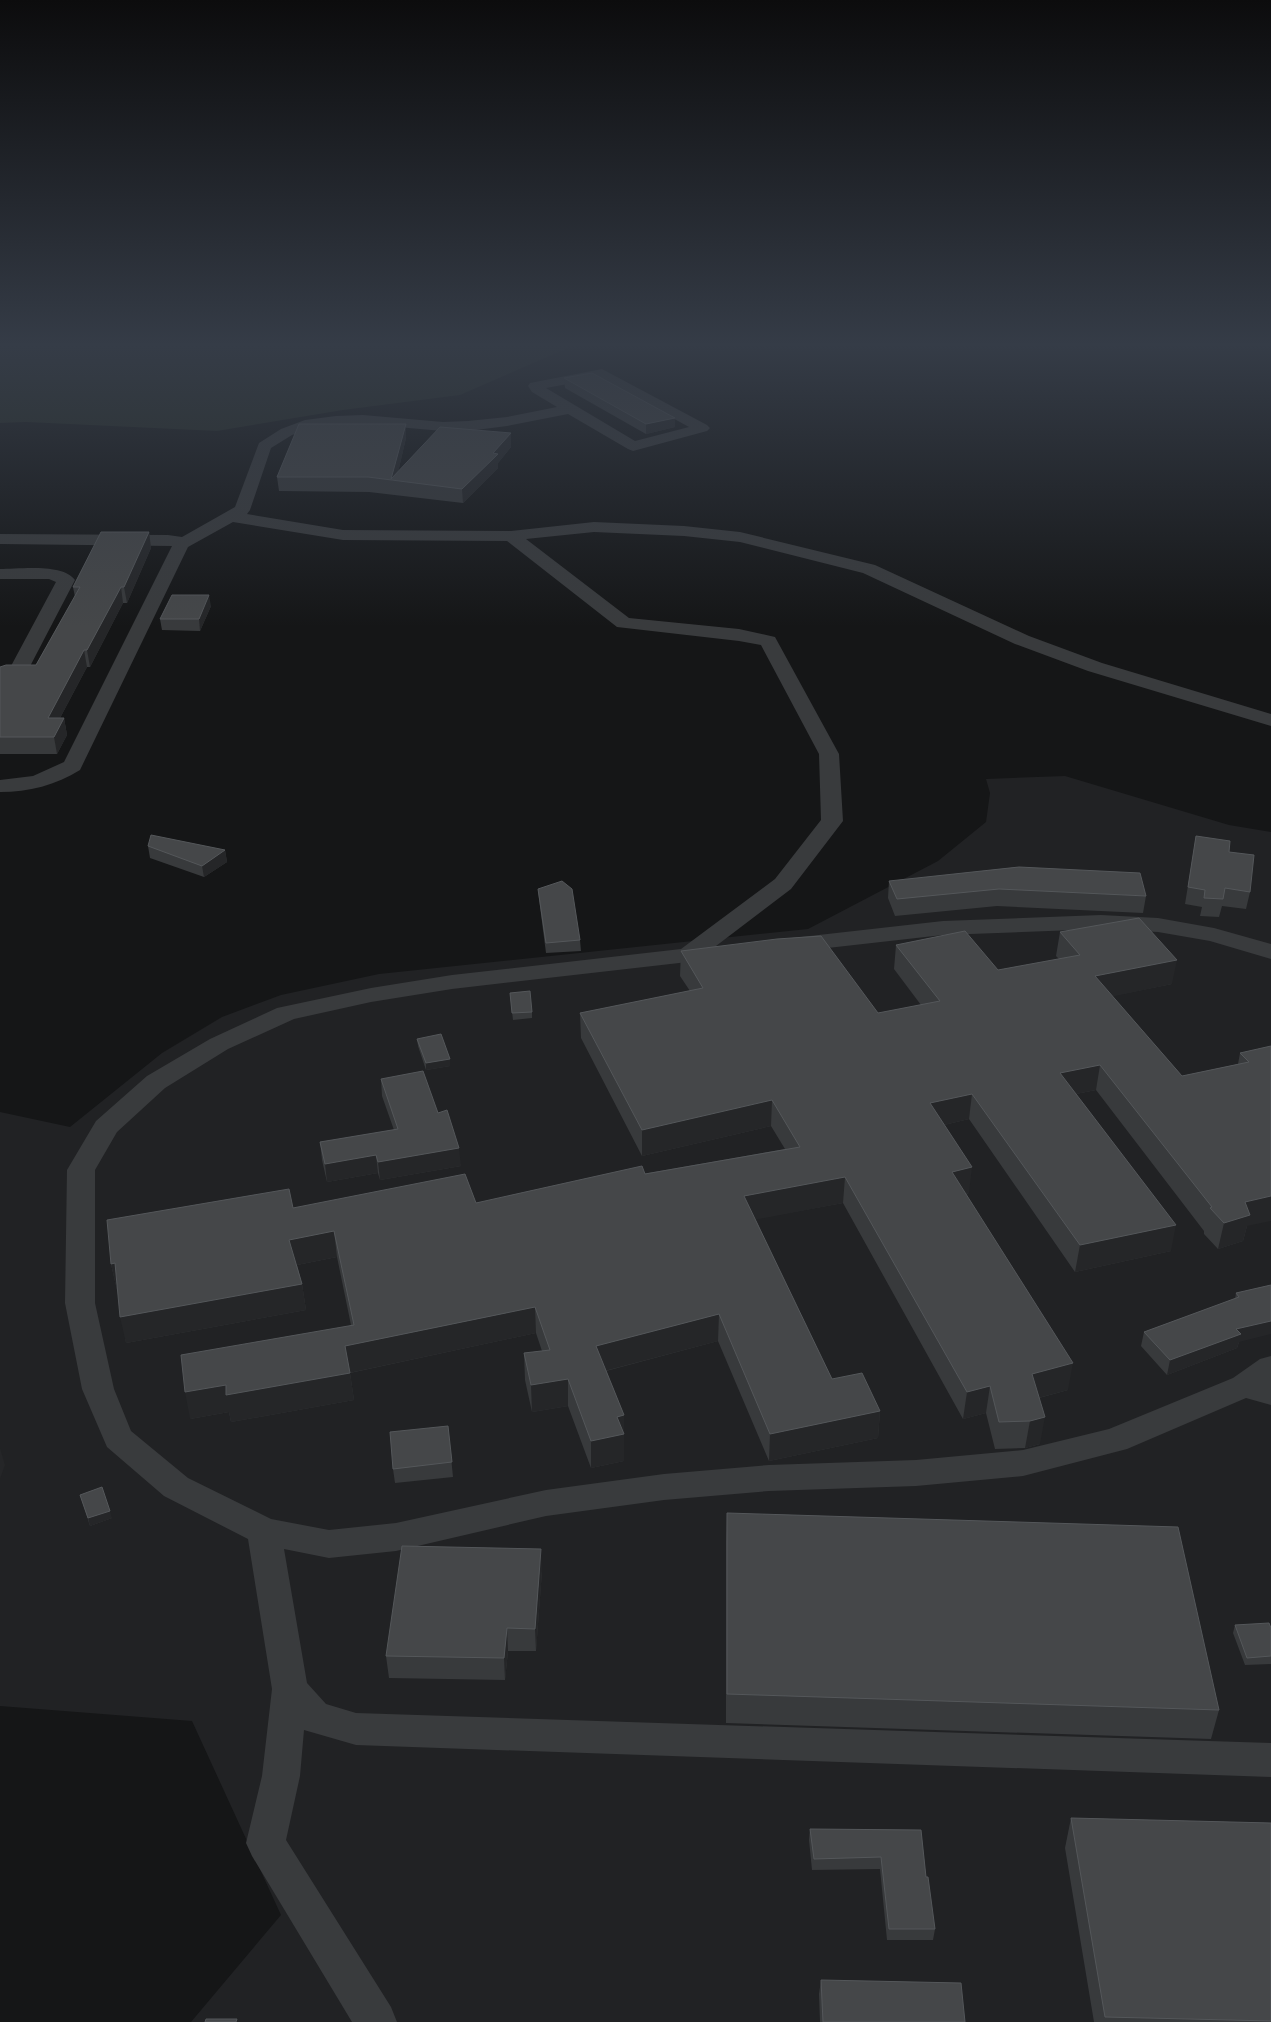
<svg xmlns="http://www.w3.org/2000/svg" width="1271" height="2022" font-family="Quicksand,sans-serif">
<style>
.built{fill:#212224}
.green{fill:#252b24}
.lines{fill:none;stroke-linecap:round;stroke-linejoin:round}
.minor{fill:#393b3d;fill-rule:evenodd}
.wall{fill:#383a3c}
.shaded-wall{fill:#252628}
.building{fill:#454749;stroke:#54575a}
</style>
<rect width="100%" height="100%" fill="#151617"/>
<polygon class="built" points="1065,776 1229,825 1271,832 1271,2022 191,2022 281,1915 192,1721 0,1706 0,1112 70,1127 162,1053 222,1017 281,995 379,974 808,929 938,861 986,822 990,793 986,779"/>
<polygon class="green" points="0,344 577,344 460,395 343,410 217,431 26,422 0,423"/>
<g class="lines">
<g class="minor">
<path d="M 602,369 L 707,425 L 710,428 L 707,431 L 633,451 L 628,449 L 568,414 L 507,426 L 468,431 L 443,431 L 363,424 L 336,425 L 313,428 L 292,435 L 271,448 L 250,510 L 247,514 L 343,530 L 511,531 L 594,522 L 684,526 L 740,532 L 875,565 L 1029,636 L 1102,663 L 1271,714 L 1271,726 L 1088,671 L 1015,644 L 863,573 L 740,542 L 684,536 L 594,532 L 526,539 L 629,618 L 739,629 L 775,637 L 839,754 L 843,821 L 791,889 L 716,946 L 723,948 L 727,953 L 723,958 L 452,989 L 371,1002 L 294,1019 L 228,1049 L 165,1088 L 117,1132 L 95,1170 L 95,1303 L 114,1389 L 131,1431 L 188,1478 L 271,1519 L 329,1530 L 396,1523 L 546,1490 L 664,1474 L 769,1465 L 916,1460 L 1023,1450 L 1109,1429 L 1233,1378 L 1260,1359 L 1271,1356 L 1271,1405 L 1246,1398 L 1127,1449 L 1023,1476 L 916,1486 L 769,1491 L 664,1500 L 546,1516 L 396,1551 L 329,1558 L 284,1549 L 307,1683 L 326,1704 L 356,1713 L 1271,1743 L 1271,1777 L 356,1745 L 304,1730 L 300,1776 L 286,1840 L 391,2007 L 397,2022 L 352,2022 L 252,1856 L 246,1843 L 262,1776 L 272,1689 L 248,1539 L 164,1496 L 107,1447 L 82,1389 L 65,1303 L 67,1170 L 96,1121 L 147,1076 L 210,1039 L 277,1008 L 371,988 L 452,975 L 681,949 L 775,879 L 821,820 L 819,754 L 761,645 L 739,641 L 617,627 L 507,541 L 343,540 L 233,522 L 188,547 L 80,770 C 56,785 29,792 0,792 L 0,780 L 33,776 L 64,762 L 172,546 L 0,544 L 0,534 L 168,535 L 182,537 L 235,507 L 259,443 L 281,429 L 305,420 L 336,416 L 363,415 L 443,422 L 468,421 L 507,417 L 557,407 L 532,392 L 528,386 L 530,383 ZM 600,378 L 689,427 L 635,441 L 546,388 Z"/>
<path d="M 0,569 C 19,569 63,563 75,580 L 26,674 L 0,683 L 0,670 L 11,666 L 56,582 L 49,579 L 0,579 Z"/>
<polygon points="1101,915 1158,918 1214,928 1271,944 1271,959 1210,941 1158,932 1101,929 943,935 792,952 784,950 780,945 784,940 792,938 943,921"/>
</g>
</g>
<g class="wall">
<polygon points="564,378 675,418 675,427 646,434 565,388"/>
<polygon points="406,424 406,438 398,472 511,433 511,447 498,463 498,468 463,503 369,492 279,491 277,477"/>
<polygon points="149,532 151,548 127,603 123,603 90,667 87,667 60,718 64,718 67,735 57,754 0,754 0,667 36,665 75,597 73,587"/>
<polygon points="211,606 200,631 162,630 160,619"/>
<polygon points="1196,836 1229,852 1250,892 1246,909 1222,906 1219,917 1200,916 1202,907 1185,904"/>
<polygon points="148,846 225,850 227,862 204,877 150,858"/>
<polygon points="889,881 1146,896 1143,913 997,906 895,916 888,898"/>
<polygon points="538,889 580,940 581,951 546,953 539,899"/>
<polygon points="1060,932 1172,984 1112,996 1182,1076 1238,1064 1240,1053 1271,1046 1247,1226 1243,1241 1218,1249 1204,1234 1204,1231 1096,1090 1076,1094 1171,1251 1075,1272 969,1119 944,1125 969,1193 966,1194 1068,1390 1039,1398 1040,1444 1025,1448 995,1449 986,1413 963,1419 843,1203 755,1219 832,1379 880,1411 878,1438 769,1461 718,1341 606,1371 624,1415 624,1461 591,1468 568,1406 532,1412 525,1380 524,1353 542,1351 536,1333 350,1373 354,1400 231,1422 229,1412 190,1419 351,1325 337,1257 297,1265 302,1284 306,1310 126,1343 118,1290 117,1290 111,1264 293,1208 476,1203 785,1149 771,1126 642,1156 581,1038 580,1013 690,991 680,976 681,951 878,1013 921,1005 894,969 896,945 998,970 1059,959 1056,956"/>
<polygon points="510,993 532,1012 532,1018 513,1020"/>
<polygon points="417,1039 450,1066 426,1070 418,1046"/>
<polygon points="381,1079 438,1113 461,1166 380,1180 378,1173 327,1182 322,1160 320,1142 394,1130 382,1096"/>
<polygon points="1271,1285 1239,1342 1237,1348 1167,1375 1141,1346 1144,1332 1235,1299 1236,1293"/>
<polygon points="448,1426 453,1477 395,1483 393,1469"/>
<polygon points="80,1495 112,1518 90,1526"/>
<polygon points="727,1513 1219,1710 1211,1739 726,1723 726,1542"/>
<polygon points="542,1571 536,1651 508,1651 505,1680 389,1678 386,1656"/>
<polygon points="1235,1625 1271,1628 1271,1664 1245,1665 1233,1633"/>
<polygon points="1071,1818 1271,1823 1271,2022 1094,2022 1065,1848"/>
<polygon points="810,1829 921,1830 926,1877 935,1929 933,1940 887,1940 880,1869 812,1870 809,1840"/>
<polygon points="821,1980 965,2022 820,2022 819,1994"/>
</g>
<g class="shaded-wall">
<polygon points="675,418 675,427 646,434 646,424"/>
<polygon points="406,424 406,438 396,481 391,480"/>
<polygon points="511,433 511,447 498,463 498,468 463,503 462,489"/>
<polygon points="149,532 151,548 127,603 124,587"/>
<polygon points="121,587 123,603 90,667 87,650"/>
<polygon points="209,595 211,606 200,631 199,619"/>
<polygon points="84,650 87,667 51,735 48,718"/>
<polygon points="64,718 67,735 57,754 54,737"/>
<polygon points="225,850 227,862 204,877 202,866"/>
<polygon points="1177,960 1172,984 1091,1001 1095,976"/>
<polygon points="450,1059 450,1066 426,1070 426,1063"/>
<polygon points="1100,1065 1096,1090 1056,1098 1060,1073"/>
<polygon points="972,1094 969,1119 927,1129 930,1103"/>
<polygon points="772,1100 771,1126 642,1156 642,1130"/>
<polygon points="459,1148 461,1166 380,1180 378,1162"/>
<polygon points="376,1155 378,1173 327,1182 325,1164"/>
<polygon points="972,1167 969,1193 949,1198 952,1172"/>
<polygon points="845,1177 843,1203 743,1222 744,1196"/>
<polygon points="1271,1196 1271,1221 1247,1226 1243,1241 1218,1249 1224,1223 1245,1202"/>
<polygon points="1176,1225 1171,1251 1075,1272 1080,1245"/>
<polygon points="334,1231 337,1257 292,1266 289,1240"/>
<polygon points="115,1263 120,1290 117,1290 111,1264"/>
<polygon points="302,1284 306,1310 126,1343 120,1317"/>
<polygon points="535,1307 536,1333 349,1373 345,1346"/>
<polygon points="719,1314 718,1341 597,1373 596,1346"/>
<polygon points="1271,1321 1271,1334 1239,1342 1237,1348 1167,1375 1170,1360 1236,1329"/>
<polygon points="1073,1363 1068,1390 1027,1401 1032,1374"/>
<polygon points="350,1373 354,1400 231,1422 229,1412 190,1419 185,1392 226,1385"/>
<polygon points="568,1379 568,1406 532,1412 531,1385"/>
<polygon points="990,1386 986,1413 963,1419 967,1392"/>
<polygon points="880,1411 878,1438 769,1461 770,1434"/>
<polygon points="624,1415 624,1461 591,1468 591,1441 617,1417"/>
<polygon points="1045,1417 1040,1444 1025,1448 1030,1421"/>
<polygon points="0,1448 5,1465 0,1479"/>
<polygon points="110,1511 112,1518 90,1526 88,1518"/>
<polygon points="541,1549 542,1571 536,1651 535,1629"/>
<polygon points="507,1628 508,1651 505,1680 504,1658"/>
</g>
<g class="building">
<polygon points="592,373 675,418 646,424 564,378"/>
<polygon points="299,424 406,424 391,479 440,427 511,433 493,453 498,454 462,489 368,477 277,477"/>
<polygon points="101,532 149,532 124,587 121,587 87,650 84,650 48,718 64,718 54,737 0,737 0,667 6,665 36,665 80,587 73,587"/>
<polygon points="172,595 209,595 199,619 160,619"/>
<polygon points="151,835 225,850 202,866 148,846"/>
<polygon points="1196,836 1230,841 1229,852 1254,855 1250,892 1225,888 1223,899 1204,898 1205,890 1188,887"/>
<polygon points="1019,867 1140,873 1146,896 999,889 897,899 889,881"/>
<polygon points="562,881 572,889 580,940 546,943 538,889"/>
<polygon points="1139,918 1177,960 1095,976 1182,1076 1249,1062 1240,1053 1271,1046 1271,1196 1245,1202 1250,1215 1224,1223 1210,1208 1212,1207 1100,1065 1060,1073 1176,1225 1080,1245 972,1094 930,1103 972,1167 952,1172 1073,1363 1032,1374 1045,1417 1030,1421 999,1422 990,1386 967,1392 845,1177 744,1196 832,1379 862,1373 880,1411 770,1434 719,1314 596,1346 624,1415 617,1417 624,1434 591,1441 568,1379 531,1385 524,1353 550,1350 535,1307 345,1346 350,1373 226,1395 226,1385 185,1392 181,1355 354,1325 334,1231 289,1240 302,1284 120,1317 115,1263 111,1264 107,1220 289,1189 293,1208 465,1174 476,1203 642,1166 645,1174 800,1147 772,1100 642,1130 580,1013 703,988 681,951 777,939 821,936 878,1013 940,1001 896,945 965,931 998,970 1080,955 1060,932"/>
<polygon points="530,991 532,1012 512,1013 510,993"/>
<polygon points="441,1034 450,1059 426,1063 417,1039"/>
<polygon points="423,1071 438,1113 447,1110 459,1148 378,1162 376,1155 325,1164 320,1142 398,1129 381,1079"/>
<polygon points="1271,1285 1271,1321 1236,1329 1241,1334 1170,1360 1144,1332 1239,1297 1236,1293"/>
<polygon points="448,1426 452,1462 393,1469 390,1432"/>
<polygon points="102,1487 110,1511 88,1518 80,1495"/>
<polygon points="727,1513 1178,1527 1219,1710 727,1694"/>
<polygon points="402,1546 541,1549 535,1629 507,1628 504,1658 386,1656"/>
<polygon points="1269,1623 1271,1628 1271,1656 1247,1658 1235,1625"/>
<polygon points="1071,1818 1271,1823 1271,2021 1105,2017"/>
<polygon points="810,1829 921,1830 926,1877 928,1877 935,1929 889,1929 881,1857 814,1859"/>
<polygon points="821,1980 961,1983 965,2022 823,2022"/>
<polygon points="206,2019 237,2019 236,2022 205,2022"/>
</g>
<linearGradient id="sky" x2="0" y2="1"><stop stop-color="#0c0c0d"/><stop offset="0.55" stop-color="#353c47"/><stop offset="1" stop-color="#353c47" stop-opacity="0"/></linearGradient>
<rect width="1271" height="627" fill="url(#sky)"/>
</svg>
